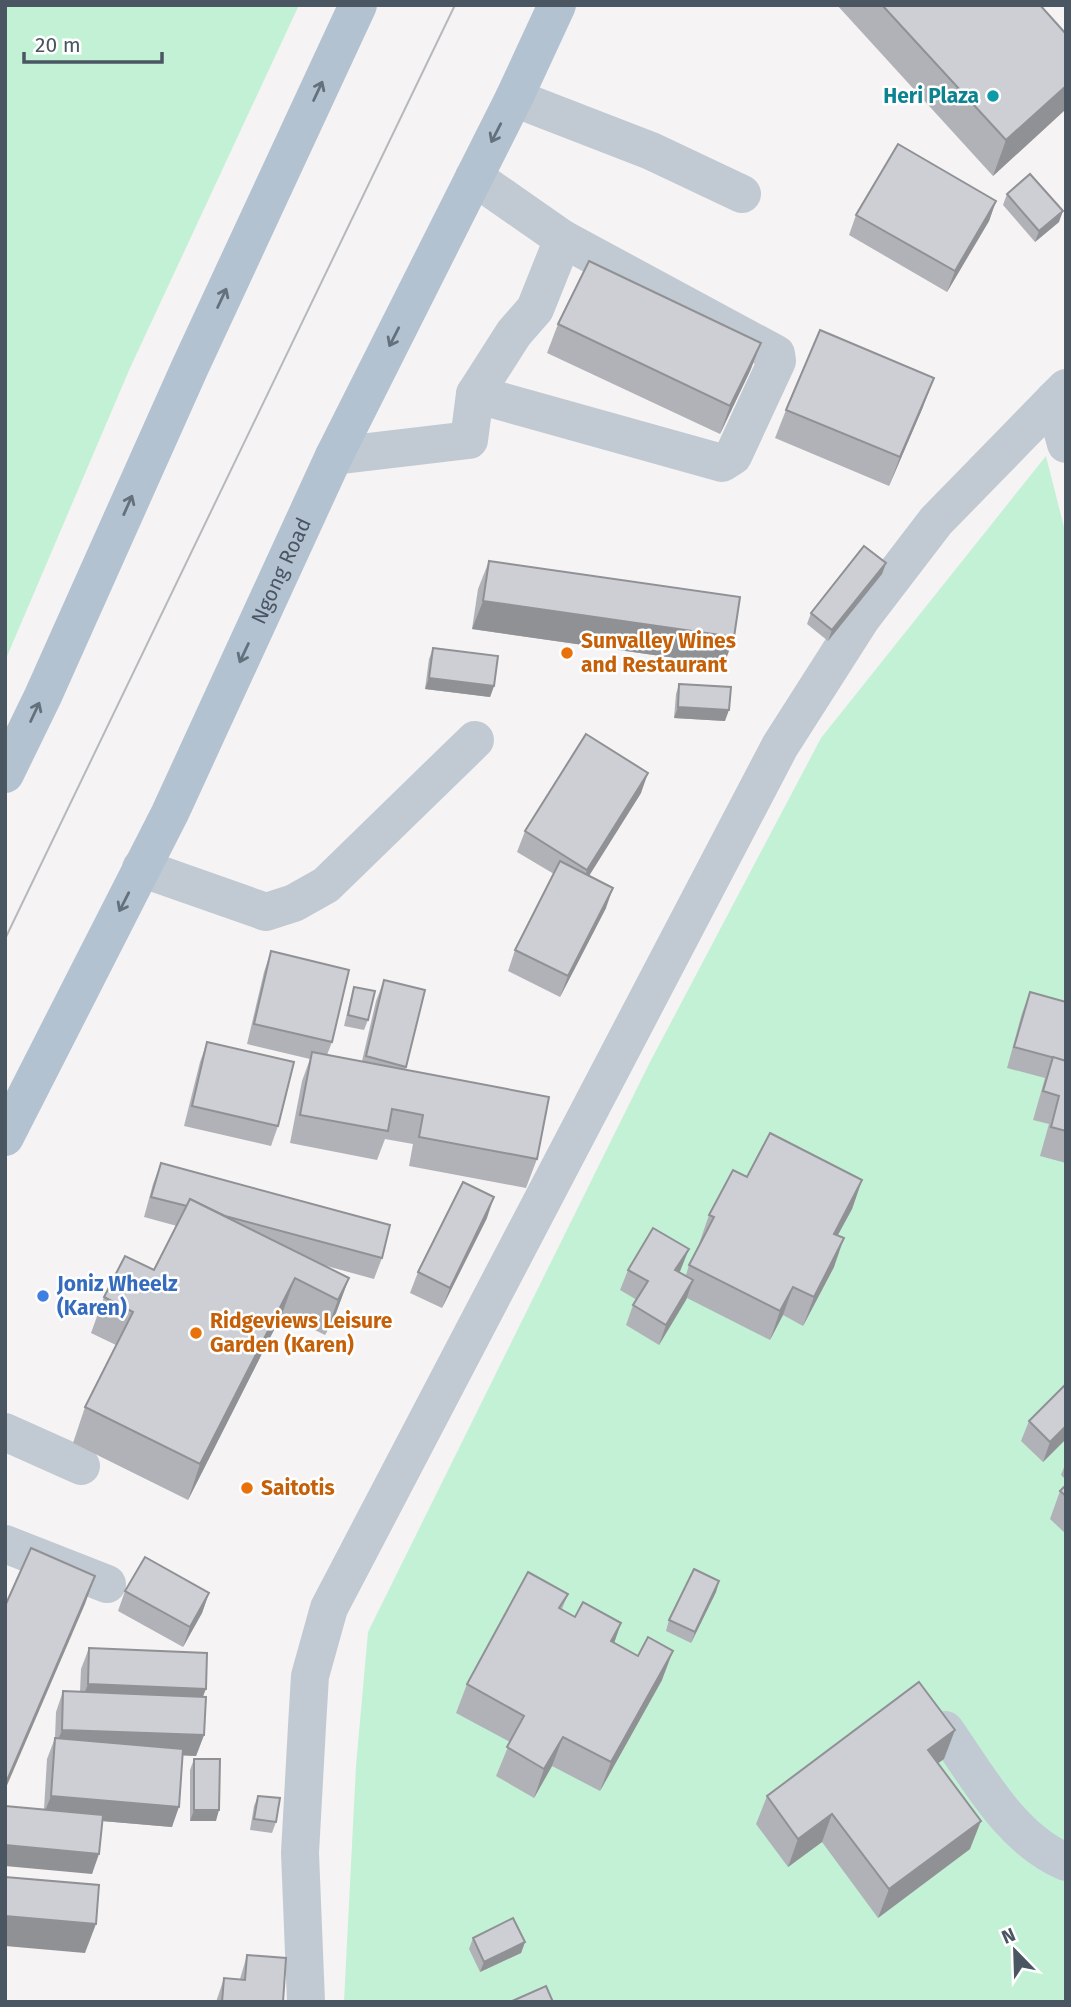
<svg xmlns="http://www.w3.org/2000/svg" width="1071" height="2007" font-family="'Fira Sans',sans-serif">
<style>
.green{fill:#c3f1d5}
.lines{fill:none;stroke-linecap:round;stroke-linejoin:round}
.minor{stroke:#c1cad2;stroke-width:38}
.major{stroke:#b3c2d1;stroke-width:38}
.tram{stroke:#b5b8bd;stroke-width:2}
.wall{fill:#b0b2b7}
.shaded-wall{fill:#909195}
.building{fill:#cdcfd5;stroke:#909195;stroke-width:2}
.oneway{stroke:#64717d}
.culture-dot{fill:#0f9aa8;stroke:#fff;stroke-width:2.5}
.food-dot{fill:#e8710a;stroke:#fff;stroke-width:2.5}
.shop-dot{fill:#3f7fe0;stroke:#fff;stroke-width:2.5}
.labels{text-anchor:middle;dominant-baseline:central;stroke-width:5;stroke-linejoin:round;paint-order:stroke}
.culture-label{font-size:21px;font-weight:bold;fill:#0d838f;stroke:#fff;text-anchor:end}
.street-label{font-size:21px;fill:#4a5661;stroke:#fff}
.food-label{font-size:21px;font-weight:bold;fill:#c56008;stroke:#fff;text-anchor:start}
.shop-label{font-size:21px;font-weight:bold;fill:#366cbe;stroke:#fff;text-anchor:start}
</style>
<rect width="100%" height="100%" fill="#f5f3f3"/>
<g class="green">
<polygon points="5,5 299,5 130,368 5,661"/>
<polygon points="1046,456 1066,535 1066,2002 344,2002 356,1766 368,1632 649,1064 821,738"/>
</g>
<g class="lines">
<g class="minor">
<polyline points="514,98 651,151 742,194"/>
<polyline points="1066,388 1054,400 1066,444"/>
<polyline points="475,394 722,463 733,456 777,361 776,354 563,239"/>
<polyline points="334,456 469,440 475,394 514,333 535,309 563,239 474,177"/>
<polyline points="141,868 266,912 294,903 326,885 475,740"/>
<polyline points="5,1432 81,1466"/>
<polyline points="5,1544 107,1584"/>
<path d="M 945,1730 C 978,1777 1011,1839 1066,1862"/>
<polyline points="306,2002 300,1853 307,1726 310,1676 329,1608 780,746 861,619 936,521 1054,400"/>
</g>
<g class="major">
<polyline points="5,774 43,696 190,367 358,5"/>
<path id="s1" d="M 5,1137 L 170,813 L 334,456 L 514,98 L 557,5"/>
</g>
<polyline class="tram" points="5,939 455,5"/>
</g>
<g class="wall">
<polygon points="837,5 1040,5 1066,34 1066,109 993,176"/>
<polygon points="1007,194 1059,222 1035,242 1003,205"/>
<polygon points="996,201 989,221 947,292 849,235 856,215"/>
<polygon points="558,324 761,343 750,371 720,434 547,353"/>
<polygon points="923,407 889,486 775,438 786,410"/>
<polygon points="489,561 724,665 472,629 478,589"/>
<polygon points="886,563 882,574 828,641 807,624 811,613"/>
<polygon points="433,648 494,686 490,697 425,689 429,659"/>
<polygon points="679,684 725,721 674,718 676,694"/>
<polygon points="641,793 589,876 606,908 560,997 508,971 515,950 554,874 517,852 525,831"/>
<polygon points="271,951 332,1042 327,1055 362,1061 376,1001 384,980 425,990 405,1070 537,1159 526,1188 409,1166 413,1144 385,1139 377,1160 290,1143 302,1081 310,1059 247,1044 264,972"/>
<polygon points="354,987 368,1020 364,1030 344,1026 351,997"/>
<polygon points="1030,992 1066,1002 1066,1163 1040,1156 1049,1124 1033,1120 1045,1078 1007,1068 1022,1013"/>
<polygon points="207,1042 278,1126 271,1146 184,1126 200,1062"/>
<polygon points="161,1163 382,1258 374,1279 323,1265 349,1278 336,1313 325,1335 282,1314 188,1500 73,1443 85,1407 116,1345 91,1333 104,1297 154,1270 177,1226 144,1217 153,1184"/>
<polygon points="747,1177 862,1180 852,1209 838,1235 834,1267 803,1326 783,1315 770,1340 687,1298 659,1345 626,1325 633,1305 637,1300 620,1290 628,1270 681,1269 680,1272 686,1275 689,1265 700,1244 699,1244 709,1215"/>
<polygon points="487,1218 442,1308 410,1293 418,1272"/>
<polygon points="1066,1384 1066,1439 1043,1462 1021,1441 1029,1421"/>
<polygon points="1066,1462 1066,1480 1061,1475"/>
<polygon points="1066,1485 1066,1534 1050,1519 1060,1491"/>
<polygon points="719,1581 716,1592 691,1643 666,1631 669,1620"/>
<polygon points="125,1591 209,1593 202,1613 183,1647 118,1611"/>
<polygon points="568,1594 562,1609 575,1617 621,1623 614,1643 662,1680 600,1791 552,1766 534,1798 496,1776 510,1742 456,1713 467,1684"/>
<polygon points="89,1648 203,1697 204,1735 196,1756 183,1755 172,1827 102,1821 92,1874 44,1809 47,1759 55,1738 56,1712 63,1691 80,1692 81,1669"/>
<polygon points="194,1759 216,1821 190,1821 190,1770"/>
<polygon points="944,1759 938,1763 970,1849 878,1918 822,1842 788,1867 756,1824 767,1796"/>
<polygon points="258,1796 276,1822 272,1833 250,1830 254,1806"/>
<polygon points="473,1938 525,1942 521,1953 480,1972 469,1949"/>
<polygon points="247,1955 283,2002 216,2002 224,1978 240,1979"/>
</g>
<g class="shaded-wall">
<polygon points="1066,86 1066,109 993,176 1006,140"/>
<polygon points="996,201 989,221 947,292 955,271"/>
<polygon points="1063,211 1059,222 1035,242 1039,231"/>
<polygon points="761,343 750,371 720,434 730,406"/>
<polygon points="934,378 923,407 889,486 900,457"/>
<polygon points="886,563 882,574 828,641 832,630"/>
<polygon points="483,601 734,637 724,665 472,629"/>
<polygon points="429,678 494,686 490,697 425,689"/>
<polygon points="678,707 729,710 725,721 674,718"/>
<polygon points="648,773 641,793 580,890 587,870"/>
<polygon points="613,888 606,908 560,997 568,976"/>
<polygon points="862,1180 852,1209 823,1262 834,1234"/>
<polygon points="494,1197 487,1218 442,1308 450,1288"/>
<polygon points="844,1238 834,1267 803,1326 814,1297"/>
<polygon points="689,1249 681,1269 668,1290 675,1270"/>
<polygon points="295,1278 282,1314 188,1500 200,1464"/>
<polygon points="349,1278 336,1313 325,1335 338,1300"/>
<polygon points="693,1280 686,1300 659,1345 666,1325"/>
<polygon points="793,1287 783,1315 770,1340 780,1311"/>
<polygon points="1066,1426 1066,1439 1043,1462 1050,1442"/>
<polygon points="95,1576 85,1604 5,1790 5,1785"/>
<polygon points="719,1581 716,1592 691,1643 695,1632"/>
<polygon points="209,1593 202,1613 183,1647 190,1627"/>
<polygon points="621,1623 611,1652 611,1641"/>
<polygon points="673,1651 662,1680 600,1791 611,1762"/>
<polygon points="88,1684 206,1689 198,1709 80,1704"/>
<polygon points="62,1730 204,1735 196,1756 54,1750"/>
<polygon points="955,1730 944,1759 917,1778 928,1750"/>
<polygon points="563,1737 552,1766 534,1798 544,1769"/>
<polygon points="51,1796 179,1807 172,1827 43,1816"/>
<polygon points="194,1810 219,1810 216,1821 190,1821"/>
<polygon points="832,1814 822,1842 788,1867 798,1839"/>
<polygon points="981,1821 970,1849 878,1918 889,1889"/>
<polygon points="5,1845 99,1854 92,1874 5,1866"/>
<polygon points="5,1916 96,1924 85,1953 5,1946"/>
<polygon points="525,1942 521,1953 480,1972 484,1962"/>
</g>
<g class="building">
<polygon points="882,5 1040,5 1066,34 1066,86 1006,140"/>
<polygon points="898,144 996,201 955,271 856,215"/>
<polygon points="1030,174 1063,211 1039,231 1007,194"/>
<polygon points="589,261 761,343 730,406 558,324"/>
<polygon points="820,330 934,378 900,457 786,410"/>
<polygon points="864,546 886,563 832,630 811,613"/>
<polygon points="489,561 740,597 734,637 483,601"/>
<polygon points="433,648 498,656 494,686 429,678"/>
<polygon points="679,684 731,687 729,710 678,707"/>
<polygon points="586,734 648,773 587,870 525,831"/>
<polygon points="560,861 613,888 568,976 515,950"/>
<polygon points="271,951 349,970 332,1042 254,1024"/>
<polygon points="384,980 425,990 406,1067 366,1056"/>
<polygon points="354,987 375,991 368,1020 348,1015"/>
<polygon points="1030,992 1066,1002 1066,1061 1014,1047"/>
<polygon points="207,1042 294,1062 278,1126 192,1106"/>
<polygon points="312,1052 549,1097 537,1159 419,1137 423,1115 392,1109 388,1131 300,1115"/>
<polygon points="1053,1057 1066,1061 1066,1131 1051,1127 1059,1096 1043,1091"/>
<polygon points="770,1133 862,1180 834,1234 844,1238 814,1297 793,1287 780,1311 689,1265 714,1217 709,1215 733,1170 747,1177"/>
<polygon points="161,1163 390,1225 382,1258 225,1216 190,1199 187,1206 151,1197"/>
<polygon points="463,1182 494,1197 450,1288 418,1272"/>
<polygon points="190,1199 349,1278 338,1300 295,1278 200,1464 85,1407 133,1312 104,1297 125,1256 154,1270"/>
<polygon points="653,1228 689,1249 675,1270 693,1280 666,1325 633,1305 648,1281 628,1270"/>
<polygon points="1066,1384 1066,1426 1050,1442 1029,1421"/>
<polygon points="1066,1485 1066,1496 1060,1491"/>
<polygon points="31,1548 95,1576 5,1785 5,1606"/>
<polygon points="145,1557 209,1593 190,1627 125,1591"/>
<polygon points="694,1569 719,1581 695,1632 669,1620"/>
<polygon points="528,1572 568,1594 559,1608 575,1617 583,1602 621,1623 611,1641 638,1656 648,1637 673,1651 611,1762 563,1737 544,1769 507,1747 524,1716 467,1684"/>
<polygon points="89,1648 207,1653 206,1689 88,1684"/>
<polygon points="919,1682 955,1730 928,1750 981,1821 889,1889 832,1814 798,1839 767,1796"/>
<polygon points="63,1691 206,1697 204,1735 62,1730"/>
<polygon points="55,1738 183,1749 179,1807 51,1796"/>
<polygon points="194,1759 220,1759 219,1810 194,1810"/>
<polygon points="258,1796 280,1798 276,1822 254,1819"/>
<polygon points="5,1806 103,1815 99,1854 5,1845"/>
<polygon points="5,1877 99,1885 96,1924 5,1916"/>
<polygon points="513,1918 525,1942 484,1962 473,1938"/>
<polygon points="247,1955 286,1958 283,2002 222,2002 224,1978 245,1980"/>
<polygon points="546,1986 553,2002 510,2002"/>
</g>
<defs><path id="oneway-shaft" d="M-6 0H5M1.5-3L5.5 0L1.5 3" fill="none" stroke-width="1.6" stroke-linecap="round" stroke-linejoin="round" transform="scale(1.75)"/></defs>
<g class="oneway">
<use href="#oneway-shaft" transform="translate(318 91) rotate(-65)"/>
<use href="#oneway-shaft" transform="translate(496 133) rotate(117)"/>
<use href="#oneway-shaft" transform="translate(222 298) rotate(-65)"/>
<use href="#oneway-shaft" transform="translate(394 337) rotate(117)"/>
<use href="#oneway-shaft" transform="translate(128 505) rotate(-66)"/>
<use href="#oneway-shaft" transform="translate(244 653) rotate(115)"/>
<use href="#oneway-shaft" transform="translate(35 712) rotate(-65)"/>
<use href="#oneway-shaft" transform="translate(124 902) rotate(117)"/>
</g>
<circle class="culture-dot" cx="993" cy="96" r="7"/>
<g class="food-dot">
<circle cx="567" cy="653" r="7"/>
<circle cx="196" cy="1333" r="7"/>
<circle cx="247" cy="1488" r="7"/>
</g>
<circle class="shop-dot" cx="43" cy="1296" r="7"/>
<g class="labels">
<g class="culture-label">
<text x="979" y="96">Heri Plaza</text>
</g>
<g class="street-label">
<text stroke="none"><textPath href="#s1" startOffset="630">Ngong Road</textPath></text>
</g>
<g class="food-label">
<text x="581" y="641">Sunvalley Wines<tspan x="581" dy="24">and Restaurant</tspan></text>
<text x="210" y="1321">Ridgeviews Leisure<tspan x="210" dy="24">Garden (Karen)</tspan></text>
<text x="261" y="1488">Saitotis</text>
</g>
<g class="shop-label">
<text x="57" y="1284">Joniz Wheelz<tspan x="57" dy="24">(Karen)</tspan></text>
</g>
</g>
<rect width="1071" height="2007" fill="none" stroke="#4a5661" stroke-width="14"/>
<g transform="translate(1015 1951) rotate(337)" stroke="#ffffff" stroke-width="5" paint-order="stroke">
<path d="M0-5L12 26L0 18L-12 26Z" fill="#4a5661"/>
<text y="-10" font-size="19" font-weight="bold" text-anchor="middle" fill="#4a5661">N</text>
</g>
<path d="M24 52v10h138v-10" fill="none" stroke="#4a5661" stroke-width="3.5"/>
<text x="35" y="52" font-size="21" fill="#4a5661" stroke="#ffffff" stroke-width="5" paint-order="stroke">20 m</text>
</svg>
